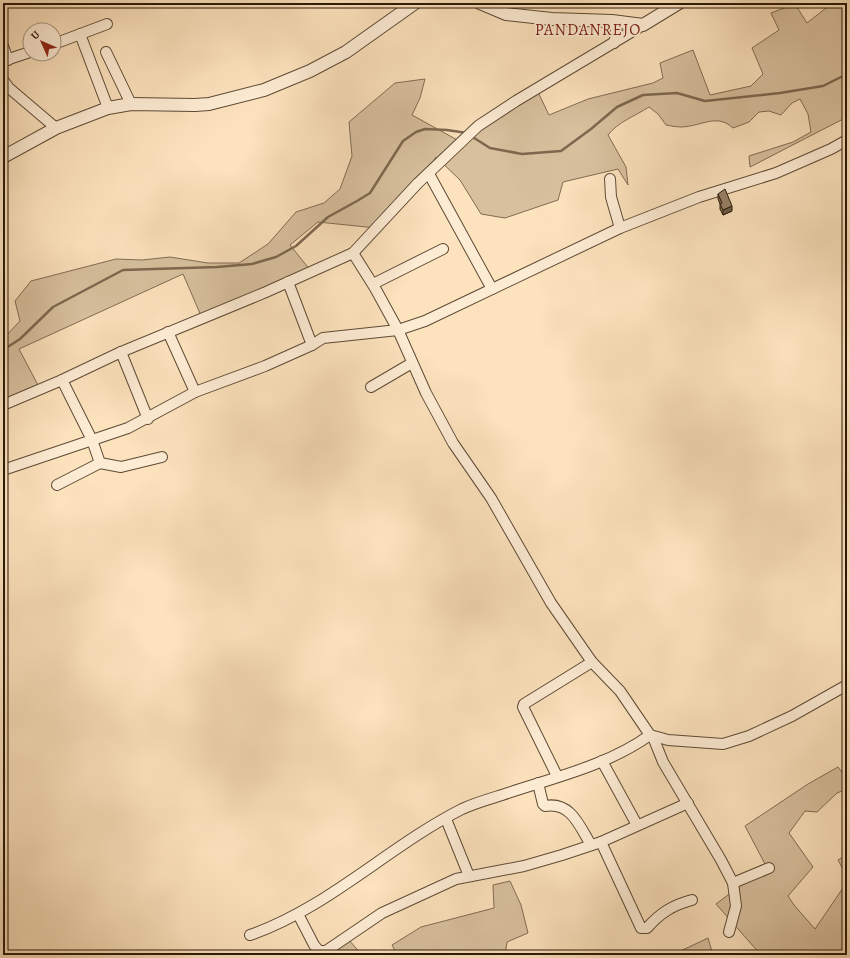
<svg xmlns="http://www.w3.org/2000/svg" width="850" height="958" font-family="Alegreya,serif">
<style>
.green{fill:#d8c09e;stroke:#816c52}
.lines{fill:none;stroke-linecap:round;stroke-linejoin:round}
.stream{stroke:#7d684f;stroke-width:2.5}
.minor-casing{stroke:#5e4a34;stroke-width:12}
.tertiary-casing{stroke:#5e4a34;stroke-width:14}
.minor{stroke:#fdecd4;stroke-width:10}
.tertiary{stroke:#fdecd4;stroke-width:12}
.wall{fill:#826f58;stroke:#2a1807}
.shaded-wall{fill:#6a5a47;stroke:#2a1807}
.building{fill:#978166;stroke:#2a1807}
.labels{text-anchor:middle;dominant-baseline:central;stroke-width:3.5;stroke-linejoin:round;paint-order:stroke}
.quarter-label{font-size:16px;letter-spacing:1px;fill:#7a1f14;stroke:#fdecd4}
</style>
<rect width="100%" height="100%" fill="#fce2bd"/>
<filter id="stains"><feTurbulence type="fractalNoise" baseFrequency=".005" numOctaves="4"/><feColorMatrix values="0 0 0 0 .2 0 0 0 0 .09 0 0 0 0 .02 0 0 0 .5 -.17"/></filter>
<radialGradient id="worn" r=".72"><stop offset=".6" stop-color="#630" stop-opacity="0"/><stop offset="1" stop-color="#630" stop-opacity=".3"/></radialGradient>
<g class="green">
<path d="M 824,3 L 847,3 L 847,117 L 750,167 L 749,156 L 793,142 L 811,132 L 808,114 L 800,99 L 792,103 L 781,115 L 769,111 L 759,112 L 749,122 L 733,128 C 717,113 702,126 682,127 C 677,127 671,126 666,125 L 658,114 L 649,107 C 635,116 618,122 608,135 L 626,167 L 628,185 L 618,169 L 563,182 L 558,200 L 505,218 L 481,214 L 460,180 L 436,157 L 418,183 L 376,228 L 318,222 L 290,245 L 311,271 L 202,318 L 183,274 L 19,349 L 39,387 L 3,403 L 3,339 L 20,321 L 15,301 L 31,281 L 116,259 L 142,260 L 170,257 L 208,263 L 239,263 L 268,244 L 296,212 L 324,203 L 340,189 L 352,156 L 349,122 L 395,83 L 425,79 L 420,98 L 412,115 L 461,142 L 537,90 L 549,115 L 588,99 L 653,83 L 663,78 L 660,63 L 693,50 L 710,95 L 751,86 L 763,74 L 752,48 L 779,30 L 771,13 L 795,4 L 807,23 L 826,8 Z"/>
<polygon points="838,767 847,779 847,789 837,793 817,812 805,811 789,833 813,867 788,896 794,905 815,929 845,885 847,877 838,860 847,855 847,955 761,955 716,904 766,866 745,826 808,784"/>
<polygon points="510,881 521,905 528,933 507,942 505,955 397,955 392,945 421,927 494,908 493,885"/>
<polygon points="708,938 713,955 672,955"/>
<polygon points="349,940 362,955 323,955"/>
</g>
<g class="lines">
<g class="stream">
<polyline points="471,136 490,148 522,154 561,151 591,129 617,107 643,95 677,93 705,101 780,93 823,86 847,74"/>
<polyline points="3,350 20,339 53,307 123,270 217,267 252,264 276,257 296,246 328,217 357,201 370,193 403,141 416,132 425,129 447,130 467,133"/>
</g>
<g class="minor-casing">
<g id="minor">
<path d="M 612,21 C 618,28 616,35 614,43"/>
<polyline points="80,34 108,108"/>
<polyline points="54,44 107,24"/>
<polyline points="3,46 8,60"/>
<polyline points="106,52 131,104"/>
<polyline points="3,61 30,52"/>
<polyline points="3,80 9,88 56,128"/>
<polyline points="429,174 492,289"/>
<polyline points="610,179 611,197 620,228"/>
<polyline points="353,253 375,288 398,330 426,393 453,443 491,498 551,603 592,662 620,691 650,735 668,740 723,744 749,736 792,716 847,685"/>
<polyline points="288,282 312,345"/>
<polyline points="373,284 443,249"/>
<polyline points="168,332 195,392"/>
<polyline points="121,352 148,419"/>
<polyline points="62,380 92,440 100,463 121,467 162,457"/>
<polyline points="371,387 412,363"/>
<polyline points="3,405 62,380 121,352 266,292 353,253 418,183 478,126 516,101 643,25"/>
<polyline points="3,470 128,428 195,392 265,366 312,345 323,338 398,330 425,321 620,228 699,197 776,173 831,149 847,140"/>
<polyline points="57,485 100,463"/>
<polyline points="653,737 663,762 721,860 733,883 736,906 729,932"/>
<polyline points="602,761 637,825"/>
<polyline points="557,776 523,707 524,704 592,662"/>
<path d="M 538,783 L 543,804 L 545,806 C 571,801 580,827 591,845"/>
<polyline points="446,819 469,876"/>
<path d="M 601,842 L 641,928 L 647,928 C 660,913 673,905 692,900"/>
<polyline points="733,883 769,868"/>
<polyline points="298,914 314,945 319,951 326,951 382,913 456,879 524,866 562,855 601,842 688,803"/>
<path d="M 250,935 C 328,908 389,846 462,809 C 475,803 489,799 502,795 C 552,778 607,766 650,735"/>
</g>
</g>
<g class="tertiary-casing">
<g id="tertiary">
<polyline points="480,3 506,14 552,19 612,21 643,25 679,3"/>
<polyline points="3,157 56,128 108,108 131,104 195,105 209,104 264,90 310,71 346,52 415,3"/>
</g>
</g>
<use href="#minor" class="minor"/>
<use href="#tertiary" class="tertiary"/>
</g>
<polygon class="wall" points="718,194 732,211 723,215 720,209 720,204 718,199"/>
<polygon class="shaded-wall" points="732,206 732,211 723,215 723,210"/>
<polygon class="building" points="725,189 732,206 723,210 720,204 722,203 718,194"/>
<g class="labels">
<g class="quarter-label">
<text x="588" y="30">PANDANREJO</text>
</g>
</g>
<rect width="850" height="958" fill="none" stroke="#fce2bd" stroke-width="16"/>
<rect x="4" y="4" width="842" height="950" fill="none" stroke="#2a1807" stroke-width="2"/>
<rect x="8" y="8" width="834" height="942" fill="none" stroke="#2a1807"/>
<g transform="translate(42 42) rotate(315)"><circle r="19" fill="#fdecd4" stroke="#a99782"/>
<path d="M0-3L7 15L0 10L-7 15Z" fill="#8f2418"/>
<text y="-6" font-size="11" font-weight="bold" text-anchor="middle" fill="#2a1807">U</text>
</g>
<rect width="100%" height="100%" filter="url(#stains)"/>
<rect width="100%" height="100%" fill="url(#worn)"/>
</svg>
